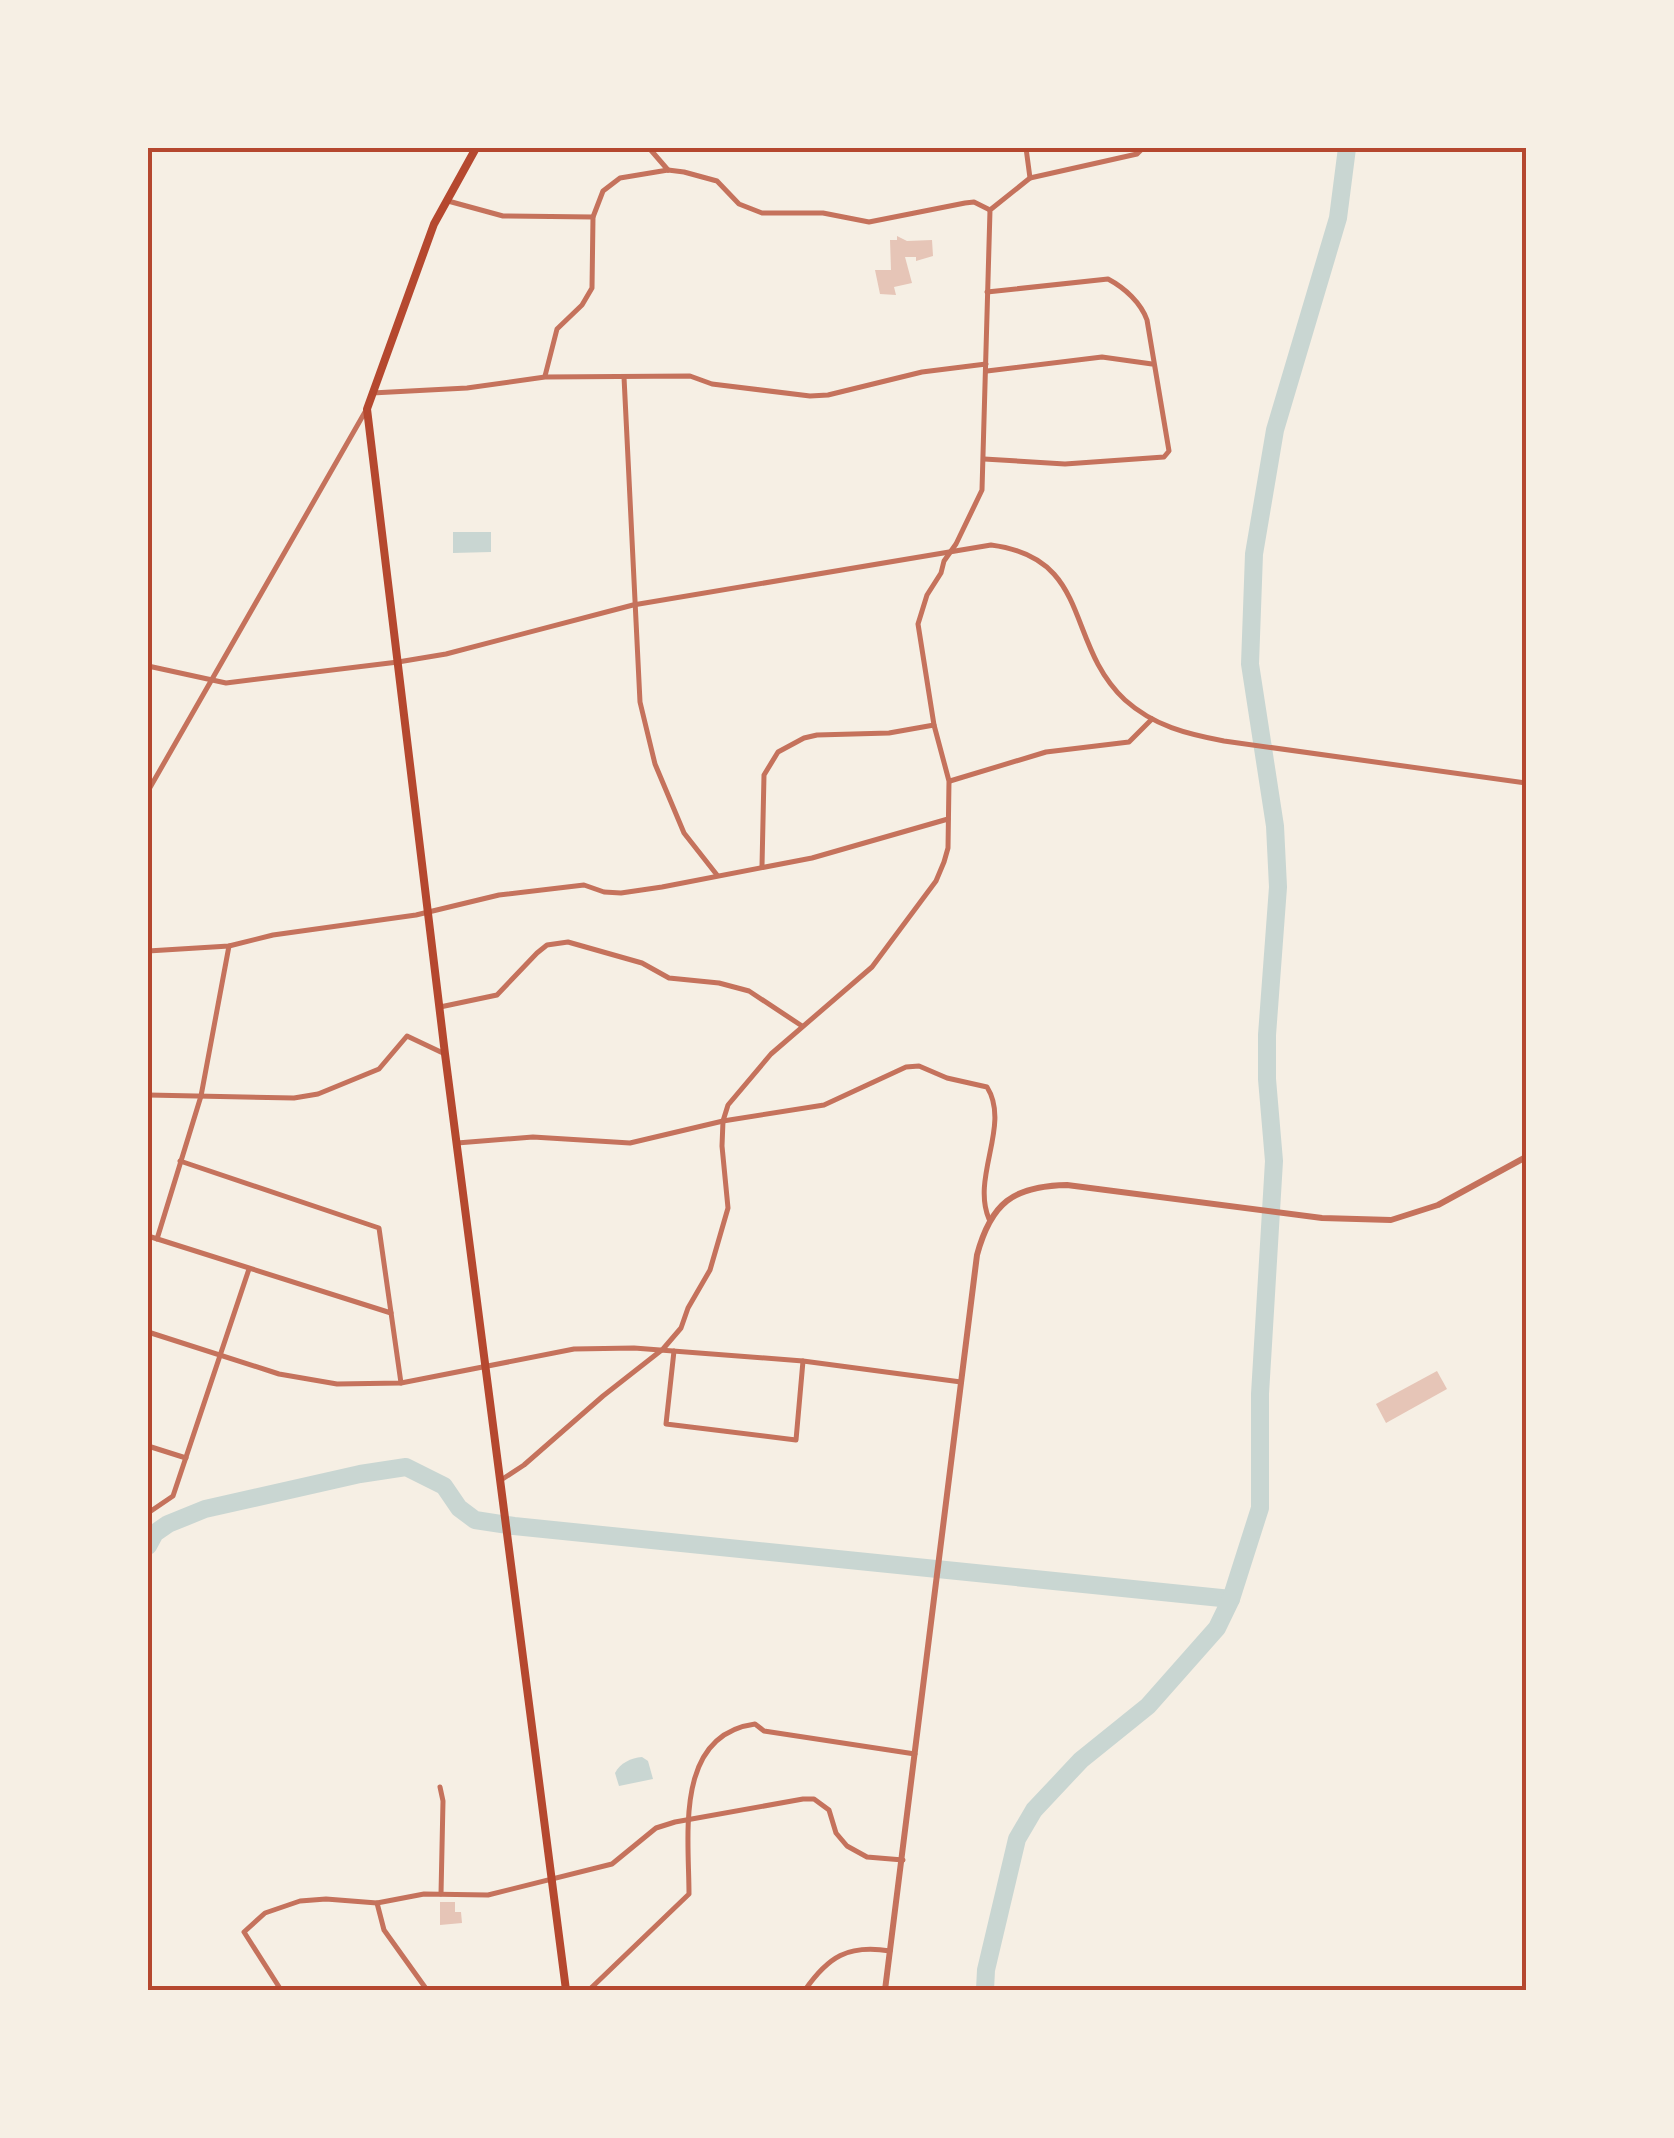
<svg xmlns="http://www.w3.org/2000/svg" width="1674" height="2138" font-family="'Fira Sans',sans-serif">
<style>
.water{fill:#c9d6d2}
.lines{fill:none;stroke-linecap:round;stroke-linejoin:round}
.river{stroke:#c9d6d2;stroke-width:18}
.building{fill:#e6c5b7}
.minor{stroke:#c5725c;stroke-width:5}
.tertiary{stroke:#c5725c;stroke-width:6}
.secondary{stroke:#b5482f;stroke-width:8}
.neatline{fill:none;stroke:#b5482f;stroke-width:4}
</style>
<rect width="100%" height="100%" fill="#f6efe4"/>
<g class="water">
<polygon points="453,532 491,532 491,552 453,553"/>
<path d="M 642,1757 L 648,1761 L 653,1779 L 619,1786 L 615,1773 C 620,1763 631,1758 642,1757 Z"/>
</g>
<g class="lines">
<g class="river">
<polyline points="148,1546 155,1533 168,1524 205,1509 360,1474 406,1467 444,1486 459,1508 475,1520 514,1526 1231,1599"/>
<polyline points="985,1990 986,1970 1017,1839 1034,1810 1081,1760 1148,1706 1217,1628 1231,1599 1260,1508 1260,1394 1274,1161 1267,1079 1267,1035 1278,887 1275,826 1250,664 1254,554 1275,430 1338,218 1347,148"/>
</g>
</g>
<g class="building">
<polygon points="897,236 907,241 932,240 933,256 916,261 916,257 905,257 912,283 894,287 896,295 880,294 875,270 891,270 890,240 897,240"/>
<polygon points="1437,1371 1447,1389 1386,1423 1376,1404"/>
<polygon points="440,1902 455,1902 455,1912 461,1912 462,1923 440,1925"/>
</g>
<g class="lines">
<g class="minor">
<polyline points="649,148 668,170"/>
<polyline points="1026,148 1030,178"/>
<polyline points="448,201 503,216 593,217"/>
<polyline points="987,371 1102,357 1152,364"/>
<polyline points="545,376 557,329 582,305 592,288 593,217 603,191 620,178 668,170 684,172 717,181 739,204 762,213 823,213 869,222 965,203 974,202 990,210"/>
<polyline points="624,377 640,702 655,764 684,833 717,875"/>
<polyline points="372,393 467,388 545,377 690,376 712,384 810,396 828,395 922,372 986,364"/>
<path d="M 984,459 L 1065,464 L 1164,457 L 1169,451 L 1147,320 C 1141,303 1125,288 1108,279 L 987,292"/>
<path d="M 148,666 L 226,683 L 398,662 L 446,654 L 633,605 L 991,545 C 1093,558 1064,643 1125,700 C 1154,726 1187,734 1224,741 L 1526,783"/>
<polyline points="950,781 1046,752 1129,742 1152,719"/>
<polyline points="148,791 365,412"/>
<polyline points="762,866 764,775 778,752 804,738 817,735 889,733 934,725"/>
<polyline points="148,951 229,946 273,935 416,915 499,895 584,885 604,892 621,893 662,887 812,858 948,819"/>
<polyline points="440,1007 497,995 537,953 547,945 568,942 642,963 669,978 719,983 749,991 802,1026"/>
<polyline points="148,1095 294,1098 318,1094 379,1069 407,1036 445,1054"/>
<path d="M 457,1143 L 533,1137 L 630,1143 L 723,1121 L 824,1105 L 906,1067 L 919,1066 L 947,1078 L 987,1087 C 1011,1125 971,1177 989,1219"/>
<polyline points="180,1161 379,1228 401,1383"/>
<polyline points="148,1236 391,1313"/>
<polyline points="157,1239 201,1096 229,946"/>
<polyline points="148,1332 279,1374 337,1384 401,1383 574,1349 634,1348 803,1361 961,1382"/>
<polyline points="674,1351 666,1424 796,1440 803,1361"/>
<polyline points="148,1446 186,1458"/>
<polyline points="501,1480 524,1465 603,1396 663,1349 681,1328 688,1308 710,1270 728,1208 722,1146 723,1121 728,1105 771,1054 872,967 936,881 944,862 948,848 949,781 934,725 918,624 927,595 941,573 944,561 956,544 982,490 990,210 1030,178 1137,154 1143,148"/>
<polyline points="148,1513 173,1496 249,1269"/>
<polyline points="440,1787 443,1801 441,1894"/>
<polyline points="377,1903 384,1930 427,1990"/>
<polyline points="281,1990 244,1932 265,1913 300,1901 326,1899 377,1903 424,1894 488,1895 612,1864 656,1828 675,1822 803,1799 814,1799 829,1810 836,1833 847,1846 867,1857 903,1860"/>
<path d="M 589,1990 L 689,1894 C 689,1836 674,1735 755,1724 L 764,1731 L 915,1754"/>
<path d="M 805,1990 C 828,1957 848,1944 890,1951"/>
</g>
<path class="tertiary" d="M 885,1990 L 977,1255 C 991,1203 1013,1186 1067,1185 L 1322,1218 L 1391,1220 L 1438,1205 L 1526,1157"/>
<polyline class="secondary" points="476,148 434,224 367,409 445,1054 566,1990"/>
</g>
<rect width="1674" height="2138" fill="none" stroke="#f6efe4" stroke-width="300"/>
<rect x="150" y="150" width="1374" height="1838" class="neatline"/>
</svg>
